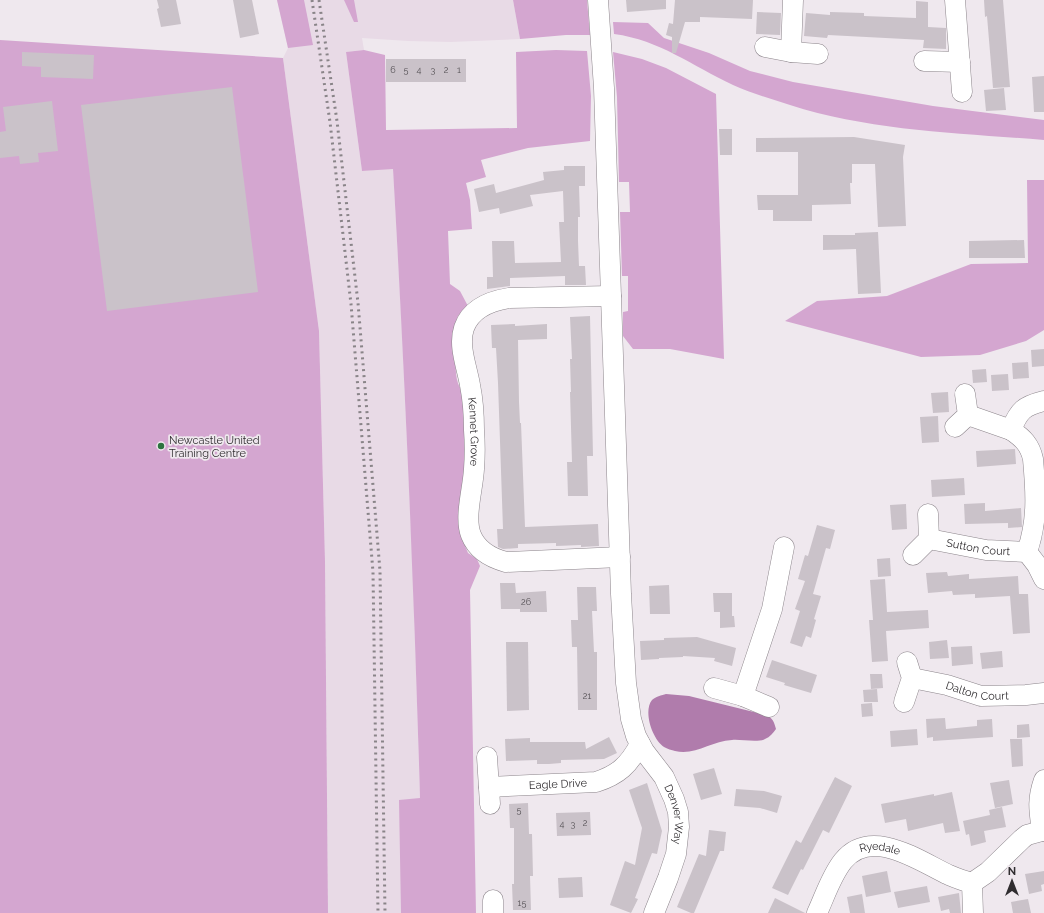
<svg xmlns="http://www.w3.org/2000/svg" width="1044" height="913" font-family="Raleway,sans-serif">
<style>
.built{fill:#e8dae6}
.green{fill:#d4a6d0}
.water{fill:#b07cac}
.building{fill:#cac2c9}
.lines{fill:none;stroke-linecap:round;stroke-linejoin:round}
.minor-casing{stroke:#8c858b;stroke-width:21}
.minor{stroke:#fff;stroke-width:20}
.rail{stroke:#898488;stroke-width:3;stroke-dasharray:2 4;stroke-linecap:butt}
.poi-dot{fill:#2d7340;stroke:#efe8ee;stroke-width:1.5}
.labels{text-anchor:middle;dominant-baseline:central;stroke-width:3.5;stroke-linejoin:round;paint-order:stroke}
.number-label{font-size:9px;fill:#565256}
.street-label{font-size:11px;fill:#302d30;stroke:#efe8ee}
.poi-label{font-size:11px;fill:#302d30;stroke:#efe8ee;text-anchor:start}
</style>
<rect width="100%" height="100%" fill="#efe8ee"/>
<polygon class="built" points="277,0 513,0 520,39 451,42 408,41 362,38 364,50 346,52 362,171 393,168 401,312 413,574 420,798 439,913 328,913 325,561 319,331 283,58 288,48"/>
<g class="green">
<polygon points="277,0 304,0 313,45 288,48"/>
<polygon points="344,0 354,0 358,22 354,22"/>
<polygon points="513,0 587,0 590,35 566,35 520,39"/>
<path d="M 613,22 L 648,23 L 664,38 L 709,53 L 750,71 L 793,82 L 933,106 L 1044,120 L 1044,140 C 959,133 871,131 790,105 C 771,99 751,93 733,85 C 692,66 660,40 614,34 Z"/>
<polygon points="0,40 283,58 319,331 325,561 328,913 0,913"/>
<path d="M 364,50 L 385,55 L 386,130 L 517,128 L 516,52 L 556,50 L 587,51 L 591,96 L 590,141 L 528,148 L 481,160 L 486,177 L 466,183 L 470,200 L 472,229 L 448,231 L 450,284 L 460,291 L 469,308 L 458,316 L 453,331 C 461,349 449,375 463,392 L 467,443 L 463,541 L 468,553 L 477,559 L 480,566 L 470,590 L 476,913 L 401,913 L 399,800 L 420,798 C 414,588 405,378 393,169 L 362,171 L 346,52 Z"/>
<polygon points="613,52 642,59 666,68 716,94 724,359 670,349 633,349 623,336 623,312 628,311 628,276 622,276 620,212 630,212 629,182 619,182 617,97"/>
<polygon points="1027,180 1044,180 1044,330 1026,341 980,355 921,357 785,321 817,301 887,296 971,264 1028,263"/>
</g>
<path class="water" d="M 666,694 L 689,696 L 766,715 C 773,718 774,722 776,729 C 773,733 770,737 765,739 C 758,743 740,739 732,740 C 711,741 695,756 675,751 C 672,750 667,749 664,747 C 652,739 643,711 652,700 C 655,697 662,695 666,694 Z"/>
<g class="building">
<polygon points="157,0 176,0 181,24 161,27 157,9 159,8"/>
<polygon points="233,0 252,0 259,34 240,38"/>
<polygon points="626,0 666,0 666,9 627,12"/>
<polygon points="675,0 753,0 752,19 700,17 700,22 685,22 676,53 672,53 672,37 666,35 669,23 673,24"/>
<polygon points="984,0 1003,0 1010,87 993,88 987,16 985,17"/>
<polygon points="916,1 928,2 928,27 946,28 946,49 923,48 924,40 828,35 827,38 804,36 806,13 830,15 830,12 864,13 864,16 916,18"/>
<polygon points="757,12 781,13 780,35 756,34"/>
<polygon points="22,52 94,55 93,79 41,77 41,67 22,66"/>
<rect x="386" y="59" width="80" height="23"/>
<polygon points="1044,76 1044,112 1034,112 1032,77"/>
<polygon points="232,87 258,292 107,311 81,105"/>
<polygon points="1004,88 1006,110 986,111 984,90"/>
<polygon points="52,101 58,151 38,153 39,162 20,164 19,156 0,158 0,132 6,131 3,107"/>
<polygon points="719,129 732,129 732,155 720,155"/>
<polygon points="854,137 905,145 903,157 906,226 878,227 875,164 852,164 852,183 850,183 851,204 812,205 812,221 773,221 773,210 758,210 757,195 798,195 798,152 756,152 756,138"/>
<polygon points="564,166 585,166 585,186 579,186 580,217 578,217 578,241 579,266 585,266 586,285 565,285 565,276 510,278 510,286 487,289 487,277 493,277 492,241 514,241 515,263 561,262 559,222 564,222 563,191 530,195 533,206 500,214 499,208 479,212 474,189 494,184 496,193 544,180 543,172 564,170"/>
<polygon points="878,232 881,293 858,294 856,249 823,250 823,235 855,235 855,233"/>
<polygon points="1024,240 1025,258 969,258 969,241"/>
<polygon points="590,316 593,456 587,456 588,496 568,496 567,462 572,462 570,392 571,392 570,359 572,359 570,317"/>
<polygon points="515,324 515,326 547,324 547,339 518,340 519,402 520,423 521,423 525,527 598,524 599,546 581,547 581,545 556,546 556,543 518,544 518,548 503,549 498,547 497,529 503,529 498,383 496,348 492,348 491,325"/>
<polygon points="1044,349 1044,366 1032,367 1031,350"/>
<polygon points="1028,362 1029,378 1013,379 1012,363"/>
<polygon points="986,369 987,382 973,383 972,370"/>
<polygon points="1008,374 1009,390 992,391 991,375"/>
<polygon points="948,392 949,412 933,413 931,393"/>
<polygon points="938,416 939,442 922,443 920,417"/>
<polygon points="1015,449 1016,464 977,467 976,451"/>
<polygon points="964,478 965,495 932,497 931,480"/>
<polygon points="985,503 985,511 1021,508 1022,527 1008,528 1008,523 965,524 964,504"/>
<polygon points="906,504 907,529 892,530 890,505"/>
<polygon points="817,525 835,530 830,549 826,548 813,594 821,596 814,619 816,620 811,638 806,636 802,647 790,643 800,611 795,609 805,581 798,579 805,555 808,556"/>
<polygon points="890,558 891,576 878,577 877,559"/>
<polygon points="947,572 948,576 969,574 969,579 1018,576 1019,594 1028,594 1030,633 1013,634 1010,596 975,598 975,594 953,595 952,591 928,593 926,573"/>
<polygon points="885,579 887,612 928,610 929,628 886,631 888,661 872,662 869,620 873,620 870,580"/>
<polygon points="500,583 515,583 516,593 546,591 547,612 520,612 520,609 501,609"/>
<polygon points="669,585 670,614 650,614 649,586"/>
<polygon points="577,587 596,587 597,611 592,611 594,652 597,652 597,710 578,710 577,647 572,647 571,620 578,620"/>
<polygon points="713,593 732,593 732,616 734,616 735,627 720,628 720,612 714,612"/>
<polygon points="697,637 736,648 732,666 714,661 715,658 683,656 683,657 659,658 659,659 641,660 640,641 664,640 664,638"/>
<polygon points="947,640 949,658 930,659 929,642"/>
<polygon points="506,642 528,642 529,710 507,711"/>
<polygon points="972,646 973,664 952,666 951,647"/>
<polygon points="1002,651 1003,667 982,669 980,653"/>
<polygon points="772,660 817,675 811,693 784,685 785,683 766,677"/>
<polygon points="870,674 882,674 883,688 871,689"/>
<polygon points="877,689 878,702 864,702 863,690"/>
<polygon points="872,703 873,716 862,717 861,704"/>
<polygon points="945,718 946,729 977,726 977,720 992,719 993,737 933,741 933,737 927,738 926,719"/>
<polygon points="1029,724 1030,737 1017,738 1017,725"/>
<polygon points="917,729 918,745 891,747 890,731"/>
<polygon points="609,737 617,753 604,759 561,760 561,763 549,764 537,764 537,760 506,761 505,739 530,738 530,742 585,742 586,749"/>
<polygon points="1010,739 1022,739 1023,766 1012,767"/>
<polygon points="714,768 722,794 701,800 693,774"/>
<polygon points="835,777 852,786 829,833 823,830 803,870 801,869 788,895 772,888 796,840 801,843"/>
<polygon points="1009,780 1013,804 995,808 990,783"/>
<polygon points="647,783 662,831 657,854 652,853 635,898 638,899 631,913 610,905 625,861 635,865 642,828 629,790"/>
<polygon points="736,789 764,791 782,796 777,813 760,808 734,806"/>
<polygon points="952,792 960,831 945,833 943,823 908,831 906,819 885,823 881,804 934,794 934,796"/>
<polygon points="528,803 529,834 532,834 533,876 530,876 531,910 513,910 512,884 514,884 514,828 510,828 509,804"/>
<polygon points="1002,807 1006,827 984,831 986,842 971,846 969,834 966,835 963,821 990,815 989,810"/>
<polygon points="590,812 591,835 557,836 556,813"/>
<polygon points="709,830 726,832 724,851 720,851 694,913 691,913 677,907 699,854 706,856"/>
<polygon points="887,871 891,892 866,897 862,876"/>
<polygon points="1044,871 1044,884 1041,885 1042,891 1029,894 1025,874"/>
<polygon points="582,877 583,897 559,898 558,878"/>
<polygon points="927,886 930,902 898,908 894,892"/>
<polygon points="959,893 961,913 950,913 949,909 941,911 938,897"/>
<polygon points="862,894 865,913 850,913 847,897"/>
<polygon points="775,898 805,913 768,913"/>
<polygon points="1028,899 1031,913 1013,913 1011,902"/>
</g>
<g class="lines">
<g class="minor-casing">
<g id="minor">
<path id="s1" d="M 598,0 L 604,88 L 621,594 L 626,683 L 631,719 L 636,736 L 644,751 L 664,777 L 674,799 L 678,812 L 679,827 L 676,854 L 668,878 L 654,913"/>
<polyline points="955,0 962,92"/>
<polyline points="765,47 791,52 818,54"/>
<polyline points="791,52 793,0"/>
<polyline points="924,61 960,62"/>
<path id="s2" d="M 611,296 L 509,298 C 490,301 471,308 464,328 C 458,346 467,367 470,385 C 473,400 474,415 474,430 C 475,443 475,456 474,469 C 473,489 464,517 471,535 C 477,550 491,558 506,562 L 620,557"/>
<path d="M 968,415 L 1011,430 C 1019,410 1024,406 1044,401"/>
<polyline points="955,427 968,415 965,394"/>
<path d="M 1011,430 C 1023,438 1030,445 1033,459 C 1036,492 1038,520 1027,552"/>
<path id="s3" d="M 929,539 L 986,550 L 1027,552"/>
<polyline points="1027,552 1037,565 1044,579"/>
<polyline points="913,555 929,539 928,514"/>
<path id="s4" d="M 912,678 L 947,685 L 981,696 L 1026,695 L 1044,693"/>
<polyline points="714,688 743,696 769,707"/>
<polyline points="743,696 772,609 784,547"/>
<polyline points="904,702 912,678 907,662"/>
<polyline points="487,757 490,804"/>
<path d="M 1044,780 C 1037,800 1039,810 1042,831 L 1044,831"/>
<path id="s5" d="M 489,787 L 596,782 C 618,775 629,765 640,744"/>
<polyline points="972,883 988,872 1022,839 1027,835 1042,831"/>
<polyline points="493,900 493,913"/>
<path id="s6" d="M 817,913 C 825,896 831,876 843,861 C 871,826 919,861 949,875 C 956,878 964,881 972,883 L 973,913"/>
</g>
</g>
<use href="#minor" class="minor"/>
<g class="rail">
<polyline points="312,0 330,122 351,304 373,572 378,913"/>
<polyline points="319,0 337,121 358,303 380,571 385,913"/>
</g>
</g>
<circle class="poi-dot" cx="161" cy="446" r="4"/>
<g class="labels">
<g class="number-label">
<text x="393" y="70">6</text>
<text x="406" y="70">5</text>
<text x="419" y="70">4</text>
<text x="433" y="70">3</text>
<text x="446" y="70">2</text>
<text x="459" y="70">1</text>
<text x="526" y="602">26</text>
<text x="587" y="696">21</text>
<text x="519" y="810">5</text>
<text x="585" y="823">2</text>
<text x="562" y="824">4</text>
<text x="573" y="824">3</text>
<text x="522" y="903">15</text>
</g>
<g class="street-label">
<text stroke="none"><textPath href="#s2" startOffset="264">Kennet Grove</textPath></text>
<text stroke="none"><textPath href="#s3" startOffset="50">Sutton Court</textPath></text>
<text stroke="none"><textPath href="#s4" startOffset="67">Dalton Court</textPath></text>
<text stroke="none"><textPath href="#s5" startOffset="69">Eagle Drive</textPath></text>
<text stroke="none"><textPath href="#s1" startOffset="827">Denver Way</textPath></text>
<text stroke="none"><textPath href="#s6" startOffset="100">Ryedale</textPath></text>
</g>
<g class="poi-label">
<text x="169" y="440">Newcastle United<tspan x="169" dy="13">Training Centre</tspan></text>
</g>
</g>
<g transform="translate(1012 881)" stroke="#efe8ee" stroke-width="3" paint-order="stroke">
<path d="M0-3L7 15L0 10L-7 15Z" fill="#302d30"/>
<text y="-6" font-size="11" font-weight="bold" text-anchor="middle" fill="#302d30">N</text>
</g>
</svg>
